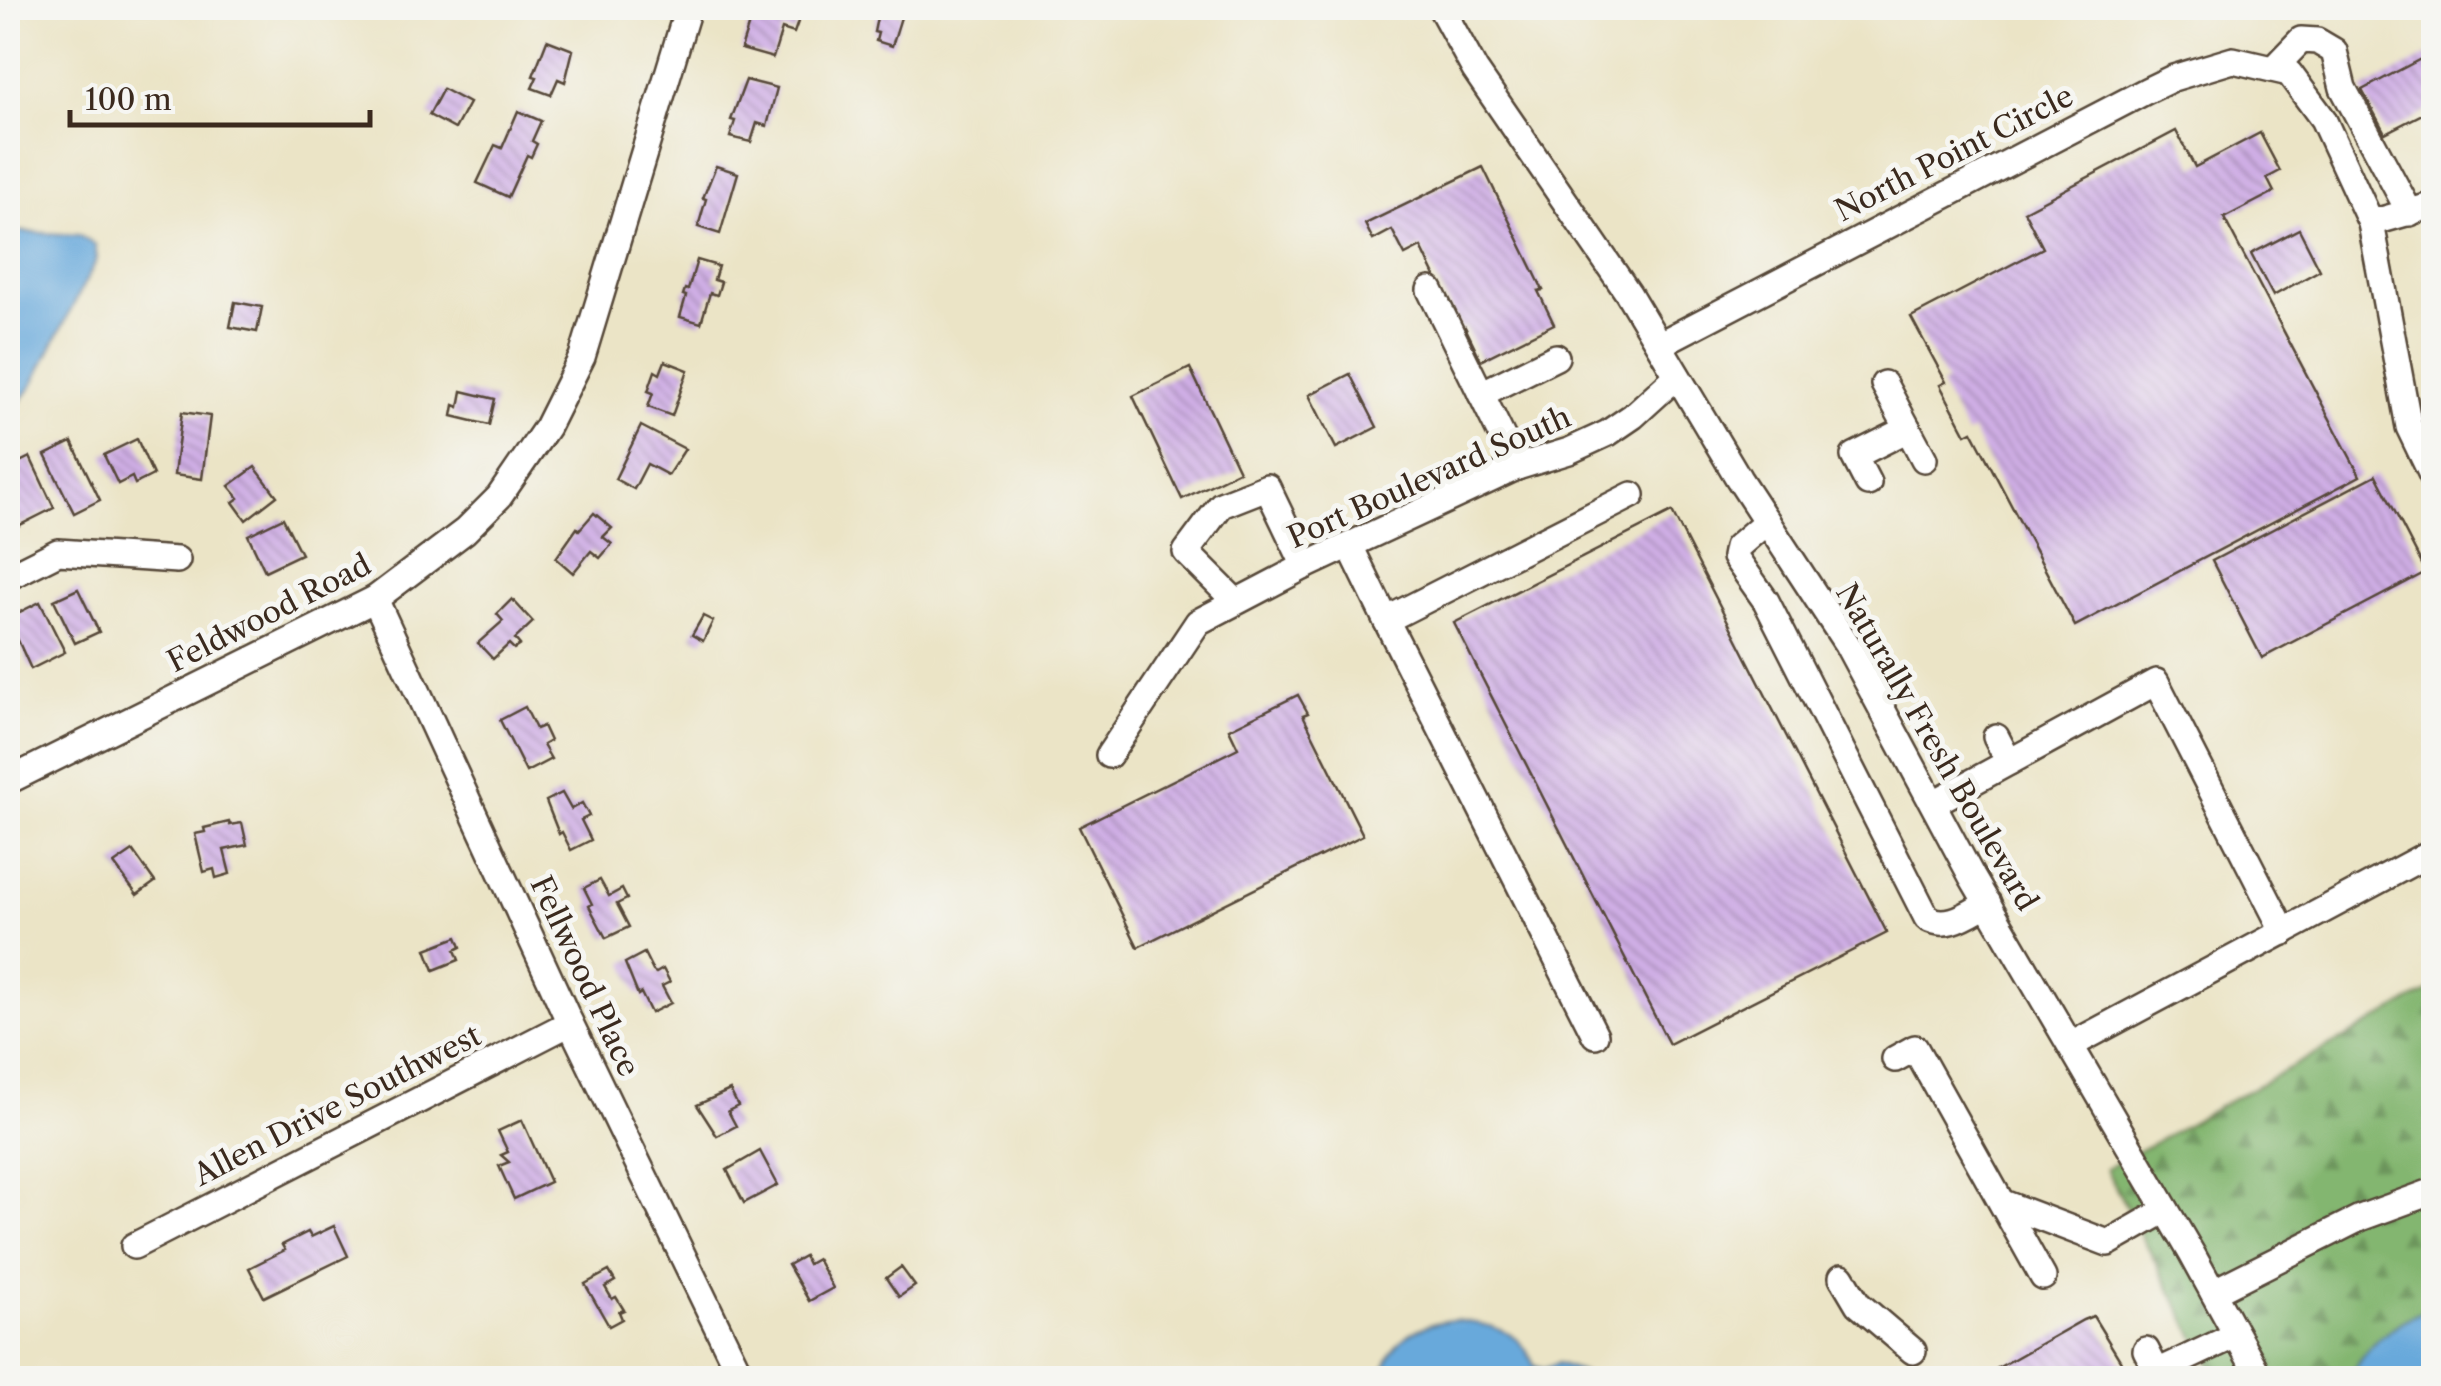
<svg xmlns="http://www.w3.org/2000/svg" width="2441" height="1386" font-family="'Libre Caslon Text',serif">
<style>
.forest{fill:url(#forest-firs);stroke:#5f7047;stroke-width:2.5}
.water{fill:#67a9db;stroke:#516a7c;stroke-width:2.5}
.building{fill:url(#building-back-hatch)}
.lines{fill:none;stroke-linecap:round;stroke-linejoin:round}
.minor-casing{stroke:#554637;stroke-width:30}
.minor{stroke:#fff;stroke-width:25}
.labels{text-anchor:middle;dominant-baseline:central;stroke-width:10;stroke-linejoin:round;paint-order:stroke}
.street-label{font-size:30px;fill:#3b2a1e;stroke:#f6f6f2}
</style>
<defs>
<pattern id="forest-firs" width="22" height="20" patternUnits="userSpaceOnUse" patternTransform="scale(2.5)"><rect width="22" height="20" fill="#83b670"/><path d="M5 1l3.5 6h-7zM16 11l3.5 6h-7z" fill="#6c945b"/></pattern>
<pattern id="building-back-hatch" width="6" height="6" patternUnits="userSpaceOnUse" patternTransform="scale(2.5)"><rect width="6" height="6" fill="#cfaee5"/><path d="M-1 5l2 2M0 0l6 6M5-1l2 2" fill="none" stroke="#a98eb9"/></pattern>
</defs>
<rect width="100%" height="100%" fill="#f6f6f2"/>
<filter id="ink" filterUnits="userSpaceOnUse"><feTurbulence type="fractalNoise" baseFrequency=".01" numOctaves="2"/><feDisplacementMap in="SourceGraphic" scale="20" xChannelSelector="R" yChannelSelector="G"/><feConvolveMatrix kernelMatrix="1 2 1 2 8 2 1 2 1" color-interpolation-filters="sRGB"/></filter>
<filter id="wash" filterUnits="userSpaceOnUse"><feTurbulence type="fractalNoise" baseFrequency=".0048" numOctaves="4" result="noise"/><feDisplacementMap in="SourceGraphic" scale="40" xChannelSelector="R" yChannelSelector="G"/><feGaussianBlur stdDeviation="2.25" result="paint"/><feColorMatrix in="noise" values="0 0 0 0 0 0 0 0 0 0 0 0 0 0 0 0 0 1.4 0 .05"/><feComposite in="paint" operator="in"/></filter>
<g filter="url(#wash)">
<rect width="100%" height="100%" fill="#ebe4c6"/>
<polygon class="forest" points="2433,989 2433,1370 2417,1378 2217,1378 2106,1169"/>
<g class="water">
<polygon points="8,231 78,235 95,245 97,259 30,389 8,416"/>
<path d="M 2433,1308 L 2433,1378 L 2351,1378 C 2361,1347 2402,1316 2433,1308 Z"/>
<path d="M 1456,1320 C 1492,1326 1520,1328 1534,1366 L 1544,1369 L 1558,1363 L 1597,1378 L 1384,1378 C 1386,1340 1421,1322 1456,1320 Z"/>
</g>
<g id="blocks">
<g class="building">
<polygon points="754,8 789,8 786,15 799,19 794,33 782,29 773,58 741,49"/>
<polygon points="879,8 902,14 892,46 876,41 878,33 874,32"/>
<polygon points="547,40 573,50 565,82 558,79 551,95 532,88 537,77 533,76"/>
<polygon points="2434,52 2434,108 2385,133 2362,90"/>
<polygon points="746,80 777,88 767,126 757,123 751,142 730,137 735,121 731,120"/>
<polygon points="443,89 469,103 455,129 429,115"/>
<polygon points="518,111 541,121 532,141 537,144 531,157 527,155 508,197 477,183 495,145 502,148"/>
<polygon points="2176,131 2195,167 2260,133 2280,171 2267,178 2274,192 2224,218 2360,476 2075,626 1972,431 1966,434 1940,385 1946,382 1911,317 2043,248 2024,211"/>
<polygon points="716,166 738,173 720,234 698,227 706,199 703,198"/>
<polygon points="1483,167 1543,290 1538,291 1554,324 1481,360 1465,327 1461,329 1421,247 1405,255 1392,230 1373,240 1365,224"/>
<polygon points="2299,229 2320,270 2273,296 2251,254"/>
<polygon points="697,260 718,266 714,280 721,282 717,295 710,293 701,323 680,317 686,296 683,295 685,289 688,290"/>
<polygon points="235,302 262,307 257,332 230,327"/>
<polygon points="665,361 688,370 672,416 648,407 653,393 648,391 655,371 660,374"/>
<polygon points="1190,368 1239,471 1182,499 1133,396"/>
<polygon points="1350,374 1377,427 1336,448 1309,395"/>
<polygon points="462,391 495,399 489,425 452,416 454,405 459,407"/>
<polygon points="182,412 210,416 202,479 174,475"/>
<polygon points="641,426 685,449 668,475 647,464 634,489 615,479"/>
<polygon points="137,439 153,475 135,484 132,477 118,484 104,455"/>
<polygon points="72,442 100,500 74,513 45,455"/>
<polygon points="30,457 54,508 20,525 8,500 8,468"/>
<polygon points="255,467 277,496 246,520 233,502 239,498 229,486"/>
<polygon points="2376,475 2426,572 2262,658 2212,561"/>
<polygon points="1672,512 1887,933 1669,1044 1454,623"/>
<polygon points="594,513 612,528 603,537 612,544 600,558 591,551 573,573 556,558 577,528 579,530"/>
<polygon points="283,518 301,554 265,571 248,535"/>
<polygon points="78,589 99,632 75,643 54,600"/>
<polygon points="512,599 533,622 515,639 520,645 514,649 509,644 493,659 478,643 503,621 497,614"/>
<polygon points="40,602 65,652 31,669 8,618"/>
<polygon points="703,616 713,621 703,641 692,635"/>
<polygon points="1298,695 1308,713 1303,715 1363,835 1138,947 1079,827 1238,748 1229,729"/>
<polygon points="525,707 536,729 543,726 550,741 543,745 551,759 526,772 500,720"/>
<polygon points="562,793 571,809 582,803 589,816 581,820 591,840 571,850 562,832 559,834 546,801"/>
<polygon points="229,822 230,825 242,823 247,845 224,850 230,874 216,878 214,869 204,872 195,834 205,832 204,828"/>
<polygon points="133,851 155,882 137,895 114,864"/>
<polygon points="600,880 609,896 622,889 627,899 617,904 629,927 606,938 589,906 592,904 584,888"/>
<polygon points="457,937 461,947 455,950 459,960 434,970 426,949"/>
<polygon points="644,953 653,971 656,973 663,969 670,982 662,986 671,1003 651,1013 641,993 638,995 625,963"/>
<polygon points="730,1090 738,1106 728,1111 736,1126 717,1136 697,1105"/>
<polygon points="522,1120 550,1182 514,1199 499,1166 509,1162 501,1155 508,1152 498,1131"/>
<polygon points="760,1151 778,1185 744,1203 727,1170"/>
<polygon points="334,1226 348,1256 264,1297 249,1268 285,1250 282,1245 308,1232 311,1237"/>
<polygon points="804,1256 808,1264 817,1259 833,1288 809,1301 788,1265"/>
<polygon points="901,1267 915,1286 899,1297 886,1278"/>
<polygon points="609,1271 615,1281 605,1287 612,1299 616,1297 624,1310 619,1312 622,1319 609,1326 585,1284"/>
<polygon points="2093,1316 2131,1378 1980,1378 2083,1320"/>
</g>
</g>
</g>
<g filter="url(#ink)">
<use href="#blocks" fill-opacity="0" stroke="#554637" stroke-width="2.5"/>
<g class="lines">
<g class="minor-casing">
<g id="minor">
<polyline points="1441,8 1475,70 1628,293 1739,479 1847,644 1972,877 2192,1254 2260,1378"/>
<polyline points="2273,69 2301,40 2317,41 2334,51 2343,88 2410,213"/>
<polyline points="2371,223 2434,205"/>
<polyline points="1430,290 1517,467"/>
<polyline points="1660,344 2146,91 2173,78 2233,60 2289,73 2323,119 2371,223 2409,427 2434,479"/>
<polyline points="1884,384 1924,459"/>
<polyline points="1481,394 1556,357"/>
<polyline points="1868,483 1854,456 1908,429"/>
<path d="M 1767,521 L 1737,547 L 1735,557 L 1766,601 L 1927,918 C 1948,930 1969,913 1988,903"/>
<polyline points="1350,546 1386,620 1632,495"/>
<polyline points="8,577 58,552 177,560"/>
<polyline points="375,599 570,1023 742,1378"/>
<polyline points="1235,601 1186,552 1221,505 1267,487 1305,566"/>
<polyline points="1386,620 1595,1035"/>
<polyline points="1996,737 2009,762"/>
<polyline points="1109,755 1198,622 1305,566 1517,467 1569,451 1608,433 1633,416 1677,376"/>
<polyline points="8,781 375,599 465,531 499,497 547,427 582,357 688,8"/>
<polyline points="1934,803 2156,682 2284,932"/>
<polyline points="2071,1045 2434,851"/>
<polyline points="1895,1059 1915,1048 2043,1277"/>
<polyline points="2003,1203 2108,1243 2166,1210"/>
<polyline points="134,1246 570,1023"/>
<polyline points="1842,1277 1858,1304 1913,1351"/>
<polyline points="2213,1292 2360,1218 2434,1191"/>
<polyline points="2146,1350 2157,1372 2236,1335"/>
</g>
</g>
<use href="#minor" class="minor"/>
</g>
</g>
<g class="labels">
<g class="street-label">
<text transform="translate(1954 153) rotate(-27)">North Point Circle</text>
<text transform="translate(1429 477) rotate(-24)">Port Boulevard South</text>
<text transform="translate(269 613) rotate(-27)">Feldwood Road</text>
<text transform="translate(1937 747) rotate(60)">Naturally Fresh Boulevard</text>
<text transform="translate(585 976) rotate(65)">Fellwood Place</text>
<text transform="translate(337 1105) rotate(-27)">Allen Drive Southwest</text>
</g>
</g>
<rect width="2441" height="1386" fill="none" stroke="#f6f6f2" stroke-width="40"/>
<path d="M70 110v15h300v-15" fill="none" stroke="#3b2a1e" stroke-width="5"/>
<text x="85" y="110" font-size="30" fill="#3b2a1e" stroke="#f6f6f2" stroke-width="8" paint-order="stroke">100 m</text>
</svg>
